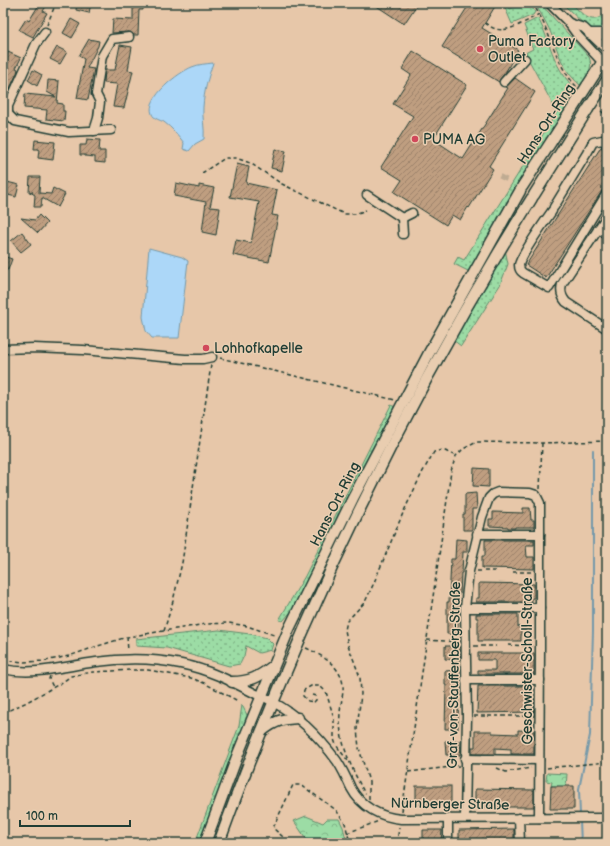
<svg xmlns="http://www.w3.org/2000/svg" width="610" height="846" font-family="'Balsamiq Sans',sans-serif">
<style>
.grass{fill:url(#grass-dots);stroke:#5e8c6c}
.forest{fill:url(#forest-crowns);stroke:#5e8c6c}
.water{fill:#acd7f8;stroke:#7499aa}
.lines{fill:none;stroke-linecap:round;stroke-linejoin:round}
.stream{stroke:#7499aa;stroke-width:2}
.building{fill:url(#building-hatch);stroke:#1f3d34}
.minor-tunnel{stroke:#bfab92;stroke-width:8;stroke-dasharray:8 4;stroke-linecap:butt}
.minor-casing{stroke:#1f3d34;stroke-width:11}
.major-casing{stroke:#1f3d34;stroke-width:13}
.path{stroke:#1f3d34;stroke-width:1.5;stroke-dasharray:4 3;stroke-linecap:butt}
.minor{stroke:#e9cdb0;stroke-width:8}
.major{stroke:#e9cdb0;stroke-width:10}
.major-bridge-casing{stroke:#1f3d34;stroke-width:13;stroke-linecap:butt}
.major-bridge{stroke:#e9cdb0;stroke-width:10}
.poi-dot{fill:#d1495b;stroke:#e9cdb0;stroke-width:1.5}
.labels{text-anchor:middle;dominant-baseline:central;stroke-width:3;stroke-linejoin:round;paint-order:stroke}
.poi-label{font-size:14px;fill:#1f3d34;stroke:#e9cdb0;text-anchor:start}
.street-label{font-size:14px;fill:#1f3d34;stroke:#e9cdb0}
</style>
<defs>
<pattern id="grass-dots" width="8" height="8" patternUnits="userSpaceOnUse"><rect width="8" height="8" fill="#9cdca5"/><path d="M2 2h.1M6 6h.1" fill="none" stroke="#7fb487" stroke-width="1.8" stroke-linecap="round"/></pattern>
<pattern id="forest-crowns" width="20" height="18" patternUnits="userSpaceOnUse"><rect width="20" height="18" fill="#9cdca5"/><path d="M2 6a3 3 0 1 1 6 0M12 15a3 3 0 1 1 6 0" fill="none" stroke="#7fb487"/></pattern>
<pattern id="building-hatch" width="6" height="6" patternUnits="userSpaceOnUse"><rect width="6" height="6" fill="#bf9e80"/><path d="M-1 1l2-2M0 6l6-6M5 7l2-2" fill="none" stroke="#9b826a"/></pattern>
</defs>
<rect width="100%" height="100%" fill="#e7c7a9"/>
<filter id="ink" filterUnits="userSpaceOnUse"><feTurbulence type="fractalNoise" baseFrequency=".025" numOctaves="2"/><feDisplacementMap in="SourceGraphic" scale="8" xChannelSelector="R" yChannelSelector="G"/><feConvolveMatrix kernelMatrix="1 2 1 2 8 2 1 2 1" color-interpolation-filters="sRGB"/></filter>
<g filter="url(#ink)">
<g class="grass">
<polygon points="503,3 507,3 510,9 523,3 529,3 535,12 533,15 512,24"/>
<path d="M 534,3 L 540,3 L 589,57 C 594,68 586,77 581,86 C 556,64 559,45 544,19 C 541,13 537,8 534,3 Z"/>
<path d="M 568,3 L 571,3 C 584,15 592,28 607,11 L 607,31 L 590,30 L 565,6 Z"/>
<path d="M 538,18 C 546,33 550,49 557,64 C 562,74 569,82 575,90 L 571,96 L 574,99 L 470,272 L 454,264 L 458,257 L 464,260 L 557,112 L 553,109 L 551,101 L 525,53 L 533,49 L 524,25 Z"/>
<polygon points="505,249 508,264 500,285 461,346 453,340"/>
<polygon points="391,405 395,407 295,607 283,621 279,620 305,576"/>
<polygon points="219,630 250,634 267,638 273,644 271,650 259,653 246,646 244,656 240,664 229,666 167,648 136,646 136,639"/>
<polygon points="242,705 248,717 201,843 195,843 239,726"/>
</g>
<g class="forest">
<polygon points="547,773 567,774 566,787 551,786 552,782 546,781"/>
<polygon points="306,816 323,823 327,819 339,819 343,827 347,843 309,843 294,821"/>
</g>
<g class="water">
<path d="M 213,63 C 208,77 204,92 203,107 C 202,117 205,128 204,139 L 195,144 L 189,151 L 183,149 L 184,143 C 178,135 172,128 164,122 C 160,120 154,119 152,114 C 145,98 179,72 192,67 C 199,64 206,64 213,63 Z"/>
<polygon points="149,248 182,257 188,261 179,338 152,338 146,331 143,317"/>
</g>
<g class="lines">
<g class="stream">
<polyline points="580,815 579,789 590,735 593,631 593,450"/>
<polyline points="580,821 581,843"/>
</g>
</g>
<g class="building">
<polygon points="40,3 47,5 43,11 47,13 33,37 19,30 26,19 29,21"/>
<polygon points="77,3 91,3 89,13 76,10"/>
<polygon points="133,3 143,3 143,10 139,10 138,35 134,35 129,32 112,33 113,19 133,20"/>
<polygon points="372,3 418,3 404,24"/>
<polygon points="470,3 497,3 482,28 518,50 505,73 500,79 499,82 442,47"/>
<polygon points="71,19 80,24 72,38 63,33"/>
<polygon points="89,39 99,41 98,46 87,68 94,69 88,100 77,98 84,59 79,56"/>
<polygon points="120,45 132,47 128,70 133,71 124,108 113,107 117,84 104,83 105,70 115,70"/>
<polygon points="57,47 67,52 60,64 50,59"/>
<polygon points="413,51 467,85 433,139 463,159 508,88 506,87 515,78 535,92 489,166 493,169 469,208 468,207 460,220 452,215 446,225 394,192 402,180 381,167 413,116 393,104 411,75 402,69"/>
<polygon points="8,52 21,58 16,68 18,69 17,73 3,104 3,76 7,64 3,62"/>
<polygon points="33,70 42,75 37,86 28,80"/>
<polygon points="48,80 59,81 57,103 63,104 63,111 65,111 64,121 46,119 47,110 24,108 25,94 56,97 47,92"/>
<polygon points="87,139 100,140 99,151 105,151 105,163 95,162 95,157 85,156 85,155 80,155 80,145 86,145"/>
<polygon points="35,140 55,142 53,160 38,158 39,149 34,149"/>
<polygon points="601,147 607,151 607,183 546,278 526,265"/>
<polygon points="275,149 286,151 282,171 271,168"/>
<polygon points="237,164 249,167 246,183 277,190 272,215 278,216 269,262 233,255 236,240 251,243 259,202 230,197"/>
<polygon points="30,177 40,177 39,193 51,194 53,188 65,194 58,207 42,198 41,207 34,207 35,195 30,192 33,192 29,192"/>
<polygon points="7,182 19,185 16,197 4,194"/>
<polygon points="176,183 199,188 199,185 214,188 210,207 220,208 216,235 202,232 206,202 174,196"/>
<polygon points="39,215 47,223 38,233 21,218 35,220"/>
<polygon points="22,232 31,244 21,252 11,241"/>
<polygon points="3,256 12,259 8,270 3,269"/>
<polygon points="474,468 489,469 489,487 473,486"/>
<polygon points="476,493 477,509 472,509 472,530 463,530 463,514 465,514 465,494"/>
<polygon points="523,508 530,508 531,520 534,520 534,527 515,527 515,528 508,528 508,527 489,526 489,519 493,519 493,512 523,513"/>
<polygon points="456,539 467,540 467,552 463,552 462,573 461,573 460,594 458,594 458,634 447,634 447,602 449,602 451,559 455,559"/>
<polygon points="485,540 534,540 534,545 526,545 527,557 534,557 534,569 482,568 482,556 485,556"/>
<polygon points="479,583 534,584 534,598 532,598 532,602 476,602 476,598 479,598"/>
<polygon points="476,614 518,614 518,627 521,627 521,641 478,641 478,618 476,618"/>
<polygon points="445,646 460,646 460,660 445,659"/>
<polygon points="478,653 534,653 534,674 478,674 478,670 495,670 495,660 478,660"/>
<polygon points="459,670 458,729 445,729 446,685 445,685 445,671"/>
<polygon points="478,686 530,686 530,699 534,699 534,712 477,713"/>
<polygon points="518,730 534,731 534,754 511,754 511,749 495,748 495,754 472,754 472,747 475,747 475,731 492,731 492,733 518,734"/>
<polygon points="445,741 460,741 460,747 461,747 460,755 446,755"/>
<rect x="416" y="786" width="35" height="19"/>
<polygon points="551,786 574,786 574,809 550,809"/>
<polygon points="475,789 534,790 534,807 475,807"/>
<polygon points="514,829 514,843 459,843 459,830"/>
<polygon points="423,830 442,830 441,843 423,843"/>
</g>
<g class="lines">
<polyline class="minor-tunnel" points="502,180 504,176"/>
<g class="minor-casing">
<g id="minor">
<polyline points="549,3 568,22 578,36 607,67"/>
<polyline points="569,23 584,28 607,50"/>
<polyline points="504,82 525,59"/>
<polyline points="3,114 8,114 15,121 69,132 111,130"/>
<polyline points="8,114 8,106 36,44 45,32"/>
<polyline points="94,131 98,118 100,102 96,94 102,56 112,39 129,37"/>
<polyline points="367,195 402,218 403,234"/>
<polyline points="554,207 587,153 593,142 602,140 607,144"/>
<path d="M 552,211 C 545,221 521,255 519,265 C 519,269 520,271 523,273 L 549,288 L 607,193"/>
<path d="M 607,216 L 562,284 C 560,291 561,296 566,302 L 607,329"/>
<polyline points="402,218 412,213"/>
<polyline points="598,229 607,234"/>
<polyline points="3,349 34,348 83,350 185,359 203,359 212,357"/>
<polyline points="477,534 540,534"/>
<polyline points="465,608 540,608"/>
<path d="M 3,669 C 35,676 65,666 96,662 C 124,658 153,658 181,664 C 207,669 231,681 254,693 C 260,696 267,698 273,702 C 299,716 320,738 337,761 C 343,770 347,779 351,788 C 361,807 380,817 401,819 L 607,818"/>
<polyline points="466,680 540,680"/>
<polyline points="465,759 539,760"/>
<polyline points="465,818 467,716 465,608 469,571 482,517 489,498 493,494 498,492 530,493 536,495 540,503 540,648 539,818"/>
<polyline points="519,818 520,843"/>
<polyline points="448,843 448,818"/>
</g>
</g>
<g class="major-casing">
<g id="major">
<polyline points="590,34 607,34"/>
<polyline points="587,86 607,55"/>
<polyline points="598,94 607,80"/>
<polyline points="522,187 578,100"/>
<polyline points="534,195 588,109"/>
<path d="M 232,682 C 250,682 259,677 273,666"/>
<path d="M 262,731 C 275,721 281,719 298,718"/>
<polyline points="205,843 238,754 289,629 353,498 429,353 520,191"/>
<path d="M 219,843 C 300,618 405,401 532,198"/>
</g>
</g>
<g class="path">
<path d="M 532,3 C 551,29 554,64 577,87"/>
<path d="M 485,23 C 488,25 492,28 496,29 C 508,33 529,20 539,14"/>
<polyline points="47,25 56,3"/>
<polyline points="601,111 607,116"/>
<polyline points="202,173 225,158 236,158 250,163 282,184 344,214 355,214 366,210"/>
<polyline points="220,358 395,400"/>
<polyline points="540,489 542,443"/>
<polyline points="477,571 496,571"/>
<polyline points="513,572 533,572"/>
<polyline points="164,631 173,601 182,563 211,365"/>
<polyline points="127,637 128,651"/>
<polyline points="427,640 459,642"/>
<polyline points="508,645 532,646"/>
<polyline points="474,646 496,646"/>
<path d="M 306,648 C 324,656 345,669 343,691 C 342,701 339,712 340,722 C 341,747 353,771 365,794"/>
<polyline points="3,660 24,662 45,661 69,656 98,646 127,637 206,624 229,623 247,626 274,635"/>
<polyline points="50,676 49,679 53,687"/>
<polyline points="607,683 603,683 603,699 607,699"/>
<polyline points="312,695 316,696 316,700 314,702 308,701 303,696 304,690 311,686 320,686 326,692 334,718 334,739 336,745 348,761"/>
<polyline points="3,713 27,702 61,683 71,676 93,672 131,670 148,670 191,678 204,683 238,701"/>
<polyline points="474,716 532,716"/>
<polyline points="497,768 506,772 531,768"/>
<polyline points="547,768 607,762"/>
<polyline points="408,772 459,766"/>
<polyline points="369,799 369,782 359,748 357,729 361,694 360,677 348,645 345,630 347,621 365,602 373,585 403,513 422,473 434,452 443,450 456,456"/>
<polyline points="402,811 447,500 451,471 456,456 463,449 477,442 542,443 607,441"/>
<polyline points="606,811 607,780"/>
<polyline points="347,833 379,821"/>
<polyline points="280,843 283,837 273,828 293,785 301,785 336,810 345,823 350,843"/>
<polyline points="397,843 399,827"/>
<polyline points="606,843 606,824"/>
</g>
<use href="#minor" class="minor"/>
<use href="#major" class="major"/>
<g class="major-bridge-casing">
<g id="major-bridge">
<polyline points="578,100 587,86"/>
<polyline points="588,109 598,94"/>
</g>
</g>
<use href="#major-bridge" class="major-bridge"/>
</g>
</g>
<g class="poi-dot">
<circle cx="480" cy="49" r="4"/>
<circle cx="415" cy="139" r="4"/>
<circle cx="206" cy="348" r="4"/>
</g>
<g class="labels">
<g class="poi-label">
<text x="488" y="41">Puma Factory<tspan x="488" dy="16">Outlet</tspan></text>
<text x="423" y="139">PUMA AG</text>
<text x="214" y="348">Lohhofkapelle</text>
</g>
<g class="street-label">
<text transform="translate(546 124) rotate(-57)">Hans-Ort-Ring</text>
<text transform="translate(335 504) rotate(-63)">Hans-Ort-Ring</text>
<text transform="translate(527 661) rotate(-90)">Geschwister-Scholl-Straße</text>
<text transform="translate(454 675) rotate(-89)">Graf-von-Stauffenberg-Straße</text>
<text transform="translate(450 804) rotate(1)">Nürnberger Straße</text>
</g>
</g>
<rect width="610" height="846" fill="none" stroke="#e9cdb0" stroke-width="16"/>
<rect x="8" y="8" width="594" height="830" fill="none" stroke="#1f3d34" stroke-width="1.5" filter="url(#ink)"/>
<path d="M20 820v6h110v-6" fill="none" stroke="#1f3d34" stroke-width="2"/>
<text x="26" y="820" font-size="12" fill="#1f3d34" stroke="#e9cdb0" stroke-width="3" paint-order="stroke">100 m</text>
</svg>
